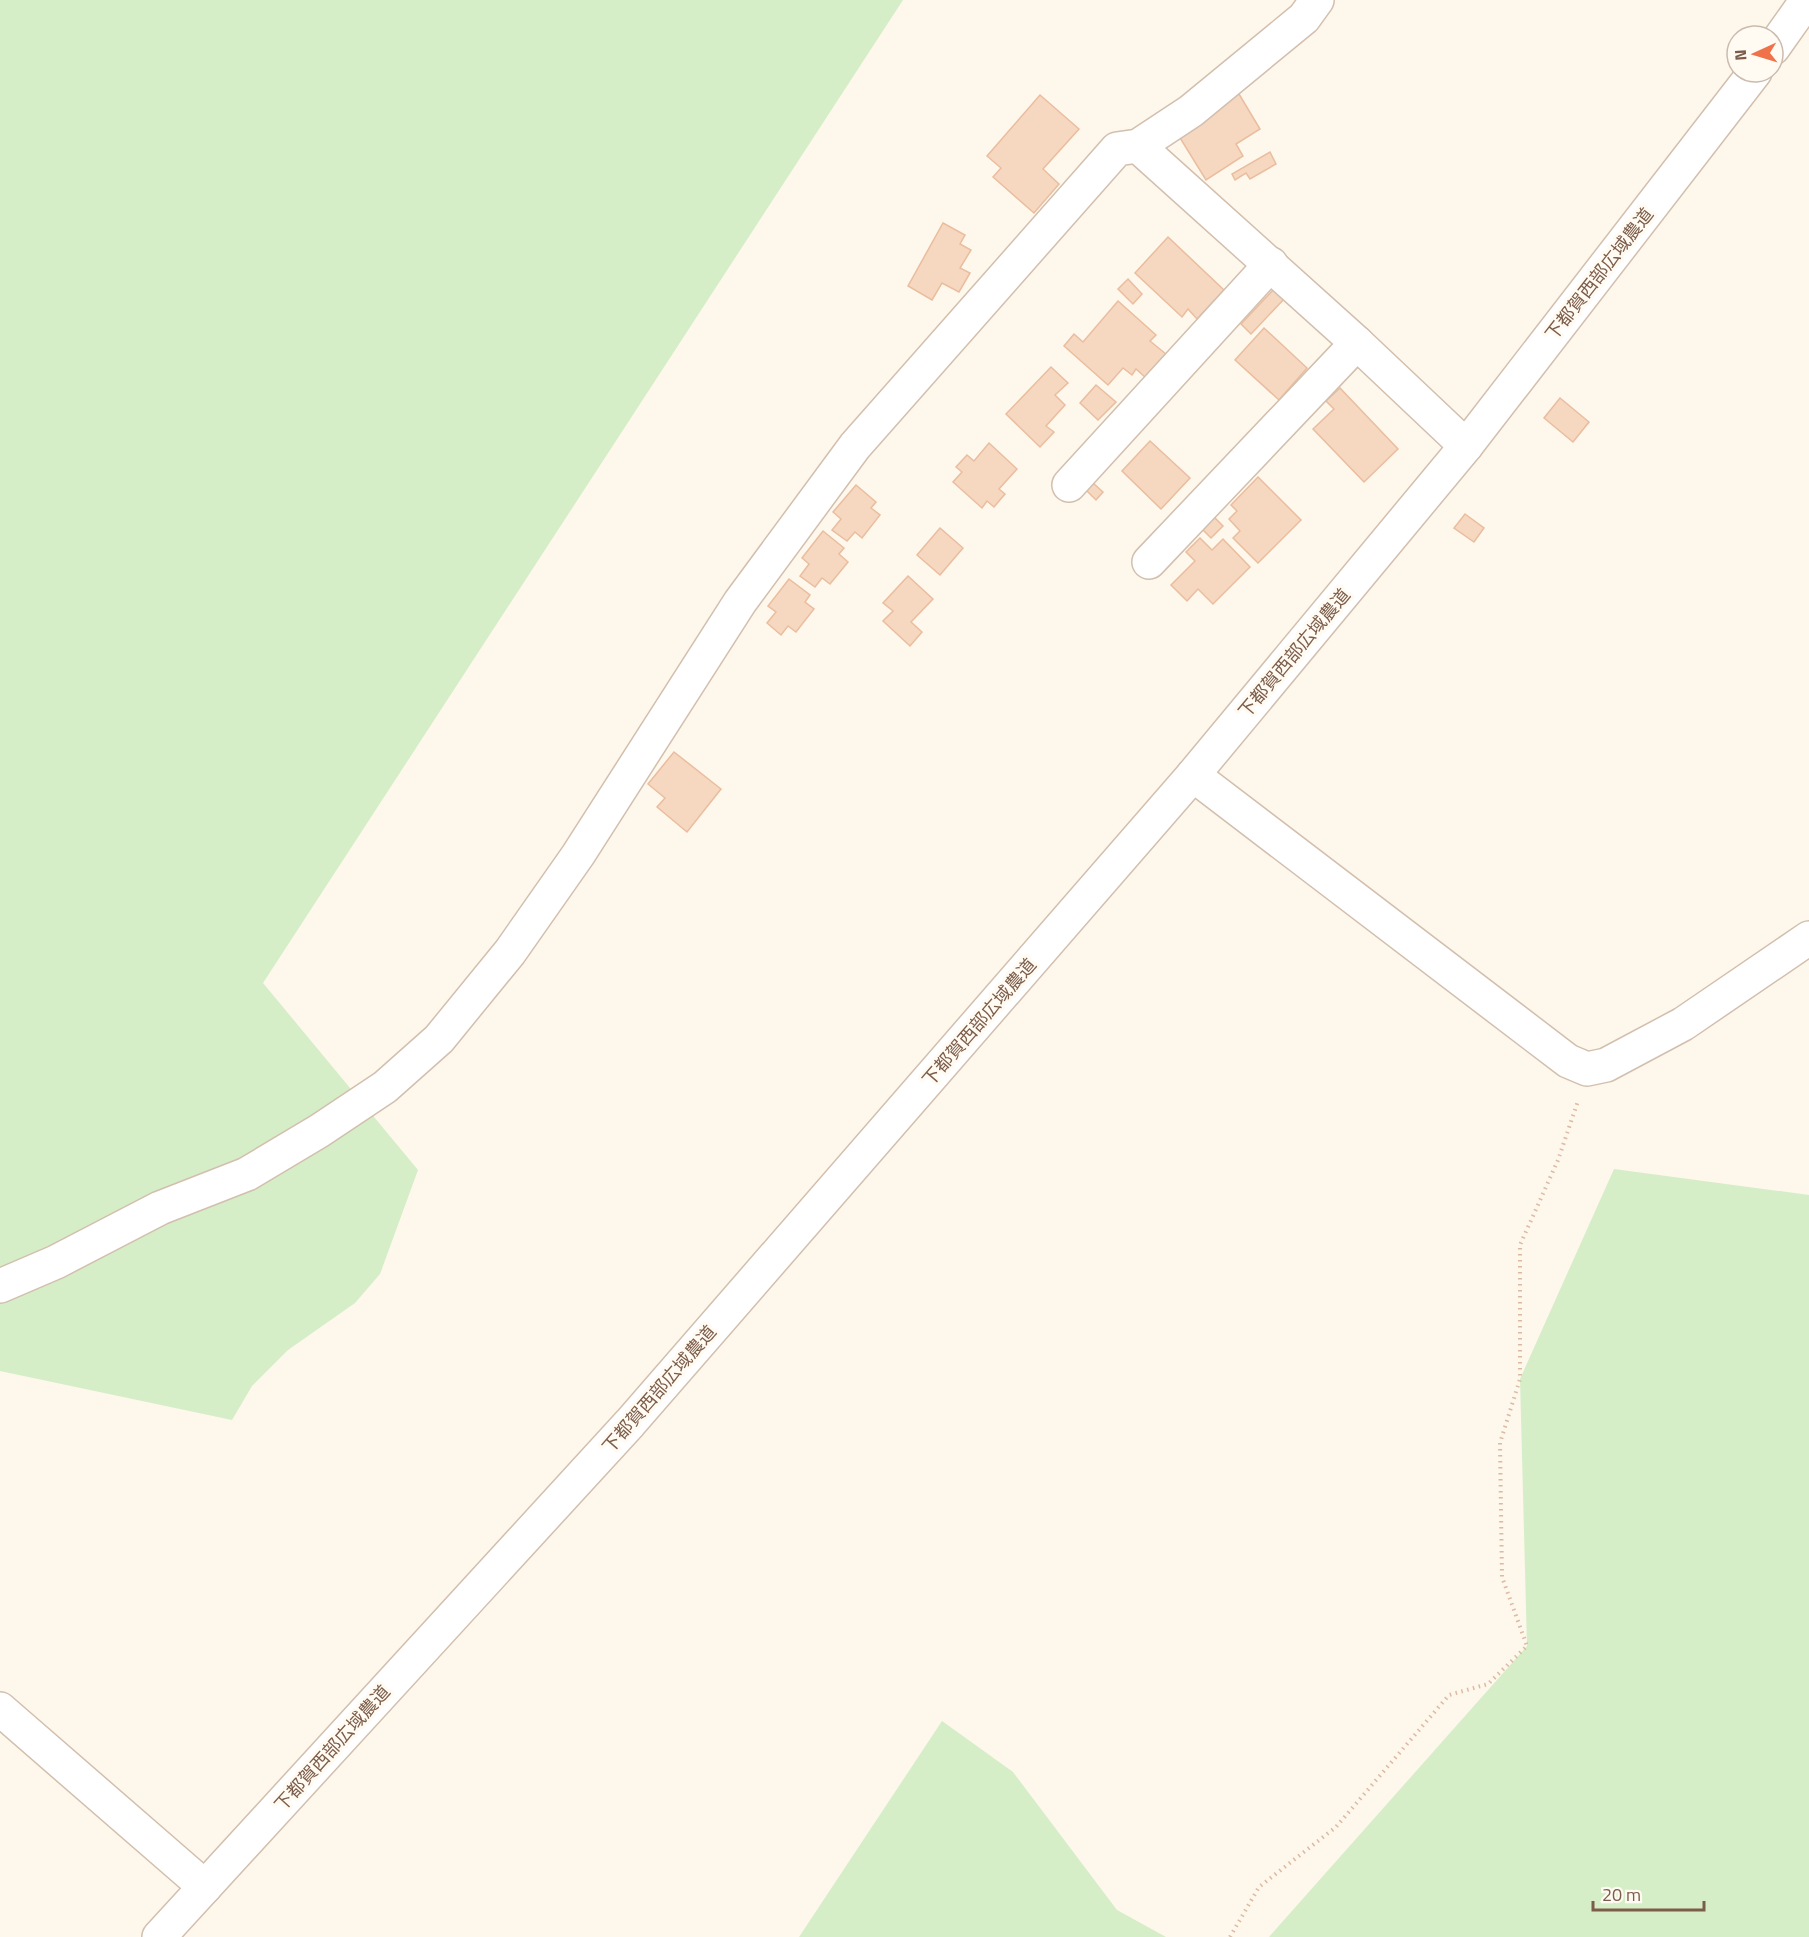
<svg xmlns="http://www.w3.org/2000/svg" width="1809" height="1937" font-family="'Titillium Web','Noto Sans JP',sans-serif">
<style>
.green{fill:#d5eec7}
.building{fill:#f6d7c0;stroke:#eabd9f;stroke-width:1.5}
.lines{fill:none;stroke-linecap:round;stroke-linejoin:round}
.minor-casing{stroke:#d2bfae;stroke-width:36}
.path{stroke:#dcbaa2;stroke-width:4;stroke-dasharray:1.5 4.5;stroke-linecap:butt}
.minor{stroke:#fff;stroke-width:33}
.labels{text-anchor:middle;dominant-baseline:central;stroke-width:6;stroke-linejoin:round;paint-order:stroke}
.street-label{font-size:18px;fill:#7c5d4a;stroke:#fffaf2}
</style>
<rect width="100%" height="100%" fill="#fef7eb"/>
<g class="green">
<polygon points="0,0 903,0 263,983 418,1170 380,1274 355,1303 288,1350 252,1386 232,1420 0,1371"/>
<polygon points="1614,1169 1809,1195 1809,1937 1269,1937 1527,1646 1520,1379"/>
<polygon points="942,1721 1013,1772 1117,1910 1166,1937 799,1937"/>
</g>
<g class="building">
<polygon points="1239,94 1260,129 1236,144 1243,156 1206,180 1177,133"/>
<polygon points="1040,95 1079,129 1043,169 1059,184 1034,213 993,177 1001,168 987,156"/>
<polygon points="1270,152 1276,164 1250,179 1246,173 1235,180 1232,174"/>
<polygon points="943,223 965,235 960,244 971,250 960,268 970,273 959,292 942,283 932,300 908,286"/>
<polygon points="1168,237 1224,290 1197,319 1188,309 1182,317 1135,273"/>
<polygon points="1128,279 1142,294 1133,304 1118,289"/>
<polygon points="1275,288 1285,298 1251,334 1241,324"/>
<polygon points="1118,301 1156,335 1150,341 1166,354 1146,378 1136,369 1132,375 1123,368 1108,385 1064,346 1074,334 1083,342"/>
<polygon points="1264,328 1307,368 1279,400 1235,360"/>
<polygon points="1051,367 1068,383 1055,395 1065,405 1046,426 1054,432 1040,447 1006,414"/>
<polygon points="1096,385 1116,402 1098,420 1080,403"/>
<polygon points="1340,388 1398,449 1364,482 1313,429 1334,409 1326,401"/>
<polygon points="1560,398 1589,422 1573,442 1544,418"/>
<polygon points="1150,441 1190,478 1161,509 1122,471"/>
<polygon points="989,443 1017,469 999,489 1005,494 994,507 987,501 982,508 953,482 962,472 956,467 967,455 974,461"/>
<polygon points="1258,477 1301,520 1258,563 1233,538 1240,531 1229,519 1237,511 1231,505"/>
<polygon points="1093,483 1103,492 1096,500 1086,490"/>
<polygon points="856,485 876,502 871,508 880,515 862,538 855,532 847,541 832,530 841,519 833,512"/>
<polygon points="1465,514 1484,528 1474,542 1454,528"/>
<polygon points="1213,516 1223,526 1211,538 1201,528"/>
<polygon points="940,528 963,548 940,575 917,555"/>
<polygon points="823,531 844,548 839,554 848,562 830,584 822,578 815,587 800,576 809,564 802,558"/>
<polygon points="1200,538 1212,550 1223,539 1250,567 1213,604 1198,589 1187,601 1171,585 1195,561 1186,552"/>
<polygon points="908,576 933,599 911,622 922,632 910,646 883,621 893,611 883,603"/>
<polygon points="789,579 810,595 805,602 814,609 796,632 788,626 781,635 767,623 776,612 768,606"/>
<polygon points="674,752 721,789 687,832 657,807 665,798 648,784"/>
</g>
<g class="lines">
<g class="minor-casing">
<g id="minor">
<polyline points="1773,48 1807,0"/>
<polyline points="1138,146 1357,343 1466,446"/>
<polyline points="1069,485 1271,264"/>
<polyline points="1149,562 1357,343"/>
<polyline points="1193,775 1568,1061 1587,1069 1606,1065 1683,1024 1809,938"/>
<polyline points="0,1286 56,1262 160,1208 247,1174 319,1131 385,1087 439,1039 510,952 578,855 740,602 855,446 1117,149 1138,146 1191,111 1304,18 1317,0"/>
<polyline points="0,1709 205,1887"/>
<polyline points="159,1937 630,1423 1193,775 1466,446 1755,72"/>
</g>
</g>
<polyline class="path" points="1230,1937 1259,1887 1336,1827 1449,1695 1488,1684 1527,1646 1502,1577 1500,1443 1520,1379 1520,1245 1558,1160 1578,1101"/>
<use href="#minor" class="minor"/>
</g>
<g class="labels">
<g class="street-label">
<text transform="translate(1599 274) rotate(-52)">下都賀西部広域農道</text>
<text transform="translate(1294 653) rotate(-50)">下都賀西部広域農道</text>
<text transform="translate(979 1022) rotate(-49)">下都賀西部広域農道</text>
<text transform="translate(659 1389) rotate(-49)">下都賀西部広域農道</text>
<text transform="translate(332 1748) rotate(-48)">下都賀西部広域農道</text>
</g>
</g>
<g transform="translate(1755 54) rotate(266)"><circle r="28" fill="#fffaf2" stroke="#cbbbaf" stroke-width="1.5"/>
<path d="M0-4.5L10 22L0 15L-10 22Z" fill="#ef7248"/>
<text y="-9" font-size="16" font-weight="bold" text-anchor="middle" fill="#7c5d4a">N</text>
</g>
<path d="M1593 1901v9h111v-9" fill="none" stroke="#7c5d4a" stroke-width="3"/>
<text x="1602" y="1901" font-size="18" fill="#7c5d4a" stroke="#fffaf2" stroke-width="4.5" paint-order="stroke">20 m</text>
</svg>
